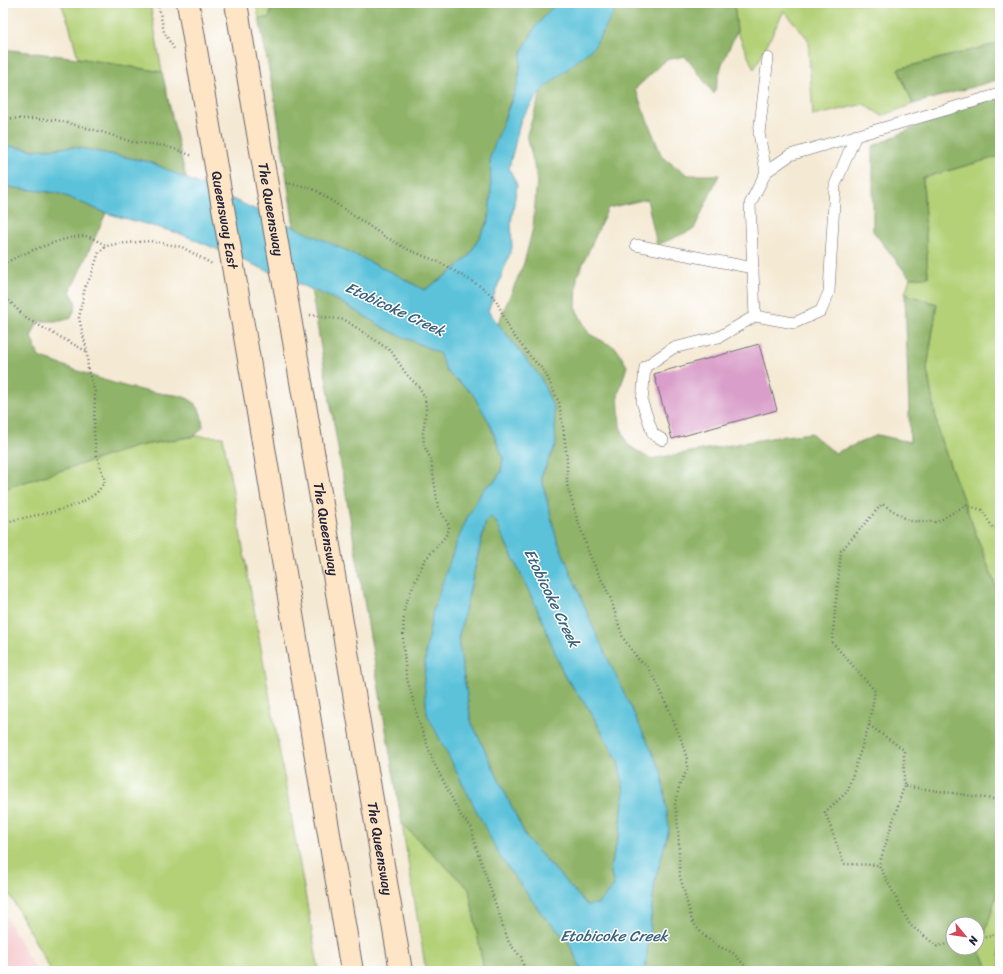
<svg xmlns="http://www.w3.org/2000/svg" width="1003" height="974" font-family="Sriracha,sans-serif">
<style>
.built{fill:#f7cfd2}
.green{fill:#b4d178;stroke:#6b7a5a}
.forest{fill:#8fb368;stroke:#586a52;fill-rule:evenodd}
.water{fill:#5cc2da;stroke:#3f728a;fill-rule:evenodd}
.building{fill:#d99ec9}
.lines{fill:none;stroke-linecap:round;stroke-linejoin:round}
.lane-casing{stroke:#6c6870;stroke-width:12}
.secondary-casing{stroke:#6c6870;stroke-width:24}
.path{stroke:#6c6870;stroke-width:2.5;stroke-dasharray:1 3;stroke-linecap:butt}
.lane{stroke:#fff;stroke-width:11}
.secondary{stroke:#fde5c5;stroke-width:22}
.secondary-bridge-casing{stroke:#6c6870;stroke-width:24;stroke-linecap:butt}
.secondary-bridge{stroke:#fde5c5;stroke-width:22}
.labels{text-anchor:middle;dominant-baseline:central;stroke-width:3;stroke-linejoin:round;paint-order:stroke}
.street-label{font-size:14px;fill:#22223b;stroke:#fff}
.water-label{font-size:15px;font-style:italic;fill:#39627b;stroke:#fff}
</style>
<rect width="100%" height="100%" fill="#fff"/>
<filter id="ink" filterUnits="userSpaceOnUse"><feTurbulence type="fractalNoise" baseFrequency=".025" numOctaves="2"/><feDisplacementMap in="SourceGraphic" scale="8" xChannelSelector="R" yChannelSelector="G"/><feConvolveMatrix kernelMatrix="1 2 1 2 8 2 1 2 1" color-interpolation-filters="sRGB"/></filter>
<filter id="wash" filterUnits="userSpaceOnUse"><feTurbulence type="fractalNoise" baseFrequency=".012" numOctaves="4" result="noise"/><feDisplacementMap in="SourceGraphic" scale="16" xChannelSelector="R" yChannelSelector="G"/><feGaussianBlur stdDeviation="0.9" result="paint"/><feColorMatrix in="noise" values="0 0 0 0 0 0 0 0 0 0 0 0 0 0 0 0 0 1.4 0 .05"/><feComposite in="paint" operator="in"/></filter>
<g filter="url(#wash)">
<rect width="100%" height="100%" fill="#f4e9d3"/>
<polygon class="built" points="3,911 36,971 3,971"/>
<g class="green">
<polygon points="61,3 150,3 162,72 78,58 69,24"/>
<polygon points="256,3 273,3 269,18 259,18"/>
<polygon points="734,3 1000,3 1000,43 898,69 913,104 882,116 864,104 813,116 808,39 784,11 754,70 737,31"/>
<polygon points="1000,156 1000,598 939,435 927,369 937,304 905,294 910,278 928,277 923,178"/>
<polygon points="195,436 223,437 319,971 51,971 3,882 3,489 138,446"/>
<polygon points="402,824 469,889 484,971 426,971"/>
<polygon points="1000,882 1000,971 990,971 980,951"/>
</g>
<g class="forest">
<polygon points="273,3 556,3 522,51 518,83 506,112 491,191 489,219 469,256 450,273 424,290 395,274 294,227 276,106 259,18 269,18"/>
<path d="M 614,3 L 734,3 L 737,31 L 722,64 L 714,94 L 685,56 L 666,60 L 635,89 L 662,157 L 688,175 L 719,175 L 694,229 L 657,245 L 647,199 L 608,208 L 577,277 L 576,309 L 589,334 L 616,348 L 627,366 L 618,395 L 620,426 L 628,445 L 650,459 L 777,437 L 811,433 L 835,453 L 878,435 L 910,442 L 905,294 L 937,304 L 927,369 L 939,435 L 1000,598 L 1000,882 L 980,951 L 990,971 L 645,971 L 655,881 L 669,829 L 594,629 L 556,537 L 541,476 L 556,445 L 541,378 L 498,324 L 524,263 L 533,228 L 537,179 L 527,134 L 542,90 L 564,71 L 614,12 ZM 953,924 L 977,924 L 977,948 L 953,948 Z"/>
<polygon points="1000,43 1000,79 913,104 898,69"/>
<polygon points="3,49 78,58 162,72 186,178 150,162 74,147 34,150 3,145"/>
<polygon points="1000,97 1000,156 923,178 928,277 910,278 873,231 873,146 962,106"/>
<path d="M 7,187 L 58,193 L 106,213 L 70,292 C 78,303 77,306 71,318 L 61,321 L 38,321 L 31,337 L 39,357 C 78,370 117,388 159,393 C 171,395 183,394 193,402 C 201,408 202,418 203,427 L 195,436 L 138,446 L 3,489 L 3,188 Z"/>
<polygon points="311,289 339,301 386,329 439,353 447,372 472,392 489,422 503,458 501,471 495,481 484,488 426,650 424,681 427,713 542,914 568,941 582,971 484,971 469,889 402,824"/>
<polygon points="491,517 496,522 540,615 564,675 589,709 618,761 624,791 620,831 610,867 614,886 598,904 587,905 527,839 471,721 458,640 486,521"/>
</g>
<path class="water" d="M 556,3 L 614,3 L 614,12 L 594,47 L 542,90 L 521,119 L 509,168 L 517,185 L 511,223 L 512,248 L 488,311 L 541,378 L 554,409 L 556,445 L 541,476 L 556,537 L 594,629 L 662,773 L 669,829 L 655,881 L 645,971 L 582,971 L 568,941 L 542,914 L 500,857 L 427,714 L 424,681 L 426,650 L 433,610 L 455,546 L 468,516 L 484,488 L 495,481 L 501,471 L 503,458 L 489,422 L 472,393 L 447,372 L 439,353 L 386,329 L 339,301 L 181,234 L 106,213 L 58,193 L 7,187 L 3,188 L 3,145 L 34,150 L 74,147 L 150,162 L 345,250 L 395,274 L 424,290 L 450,273 L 469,256 L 489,220 L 491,191 L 490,157 L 518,83 L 522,51 L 536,26 ZM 491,517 L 496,522 L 540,615 L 564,675 L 589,709 L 618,761 L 624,791 L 620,831 L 610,867 L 614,886 L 598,904 L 587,905 L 527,839 L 471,721 L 458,640 L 486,521 Z"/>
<g id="blocks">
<polygon class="building" points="759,344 777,410 672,439 654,374"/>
</g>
</g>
<g filter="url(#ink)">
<use href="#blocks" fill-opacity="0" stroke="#6c6870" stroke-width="1"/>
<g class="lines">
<g class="lane-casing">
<g id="lane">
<polyline points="766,172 759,133 768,58"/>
<polyline points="636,245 753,268"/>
<polyline points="755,316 794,323 821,311 829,292 835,185 856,135"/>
<polyline points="663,440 653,434 642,402 645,367 673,348 719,337 755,316 750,204 766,172 790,155 1000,94"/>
</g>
</g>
<g class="secondary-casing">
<g id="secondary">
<polyline points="188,3 201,79"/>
<polyline points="236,3 250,87"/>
<polyline points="262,436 352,971"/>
<path id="s1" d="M 314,457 L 401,971"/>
</g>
</g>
<g class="path">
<polyline points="158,3 164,32 174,49"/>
<polyline points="3,118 56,120 102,132 132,142 166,146 193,156"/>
<polyline points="286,183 308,187 317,191 384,236 409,250 439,262 485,289 496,300 511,332 529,355 545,372 559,403 564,433 567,460 567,485 576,515 590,556 610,597 623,638 639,660 647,667 657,682 681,739 687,759 687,770 680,784 675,803 678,827 680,876 692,921 702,934 718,946 733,953 750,971"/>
<path d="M 3,264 C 21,254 65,236 85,236 C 92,237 101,243 107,246"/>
<polyline points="3,295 27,319 86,351"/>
<polyline points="310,315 345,320 391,351 407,375 420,388 425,398 426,410 423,433 424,446 431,459 438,507 449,525 449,530 445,537 424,561 404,608 403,643 406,675 420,725 434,763 461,816 472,828 475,844 509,943 521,957 525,971"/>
<path d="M 3,523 C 33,514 69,513 95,494 C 99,491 102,485 105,481 L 96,453 L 94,431 L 95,392 L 88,370 L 87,351 L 79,318 L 85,287 L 91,276 L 99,252 L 107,246 L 116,244 L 150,241 L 182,247 L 212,264"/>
<polyline points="1000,529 993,528 982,510 966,505 937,522 910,521 882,504 841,551 832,642 875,691 869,725 904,750 904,786 1000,800"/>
<polyline points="869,725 847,792 825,812 844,864 879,865"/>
<polyline points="904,786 879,865 910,925 937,946 953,943"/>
<polyline points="977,939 1000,934"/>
</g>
<use href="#lane" class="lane"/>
<use href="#secondary" class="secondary"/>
<g class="secondary-bridge-casing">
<g id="secondary-bridge">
<path id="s2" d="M 201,79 L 262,436"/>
<path id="s3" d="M 250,87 L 314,457"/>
</g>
</g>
<use href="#secondary-bridge" class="secondary-bridge"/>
</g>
</g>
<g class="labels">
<g class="street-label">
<text stroke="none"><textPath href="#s3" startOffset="124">The Queensway</textPath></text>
<text stroke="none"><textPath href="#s2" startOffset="143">Queensway East</textPath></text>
<text stroke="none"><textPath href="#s1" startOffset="73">The Queensway</textPath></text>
<text stroke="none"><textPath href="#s1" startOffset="397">The Queensway</textPath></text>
</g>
<g class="water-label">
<text transform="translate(395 309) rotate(25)">Etobicoke Creek</text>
<text transform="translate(552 598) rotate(64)">Etobicoke Creek</text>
<text x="614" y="936">Etobicoke Creek</text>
</g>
</g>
<rect width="1003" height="974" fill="none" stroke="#fff" stroke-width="16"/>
<g transform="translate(965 936) rotate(119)"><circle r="19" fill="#ffffff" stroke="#a7a7b1"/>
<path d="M0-3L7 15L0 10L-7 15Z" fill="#d1495b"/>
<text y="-6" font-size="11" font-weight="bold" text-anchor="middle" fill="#22223b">N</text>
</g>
</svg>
